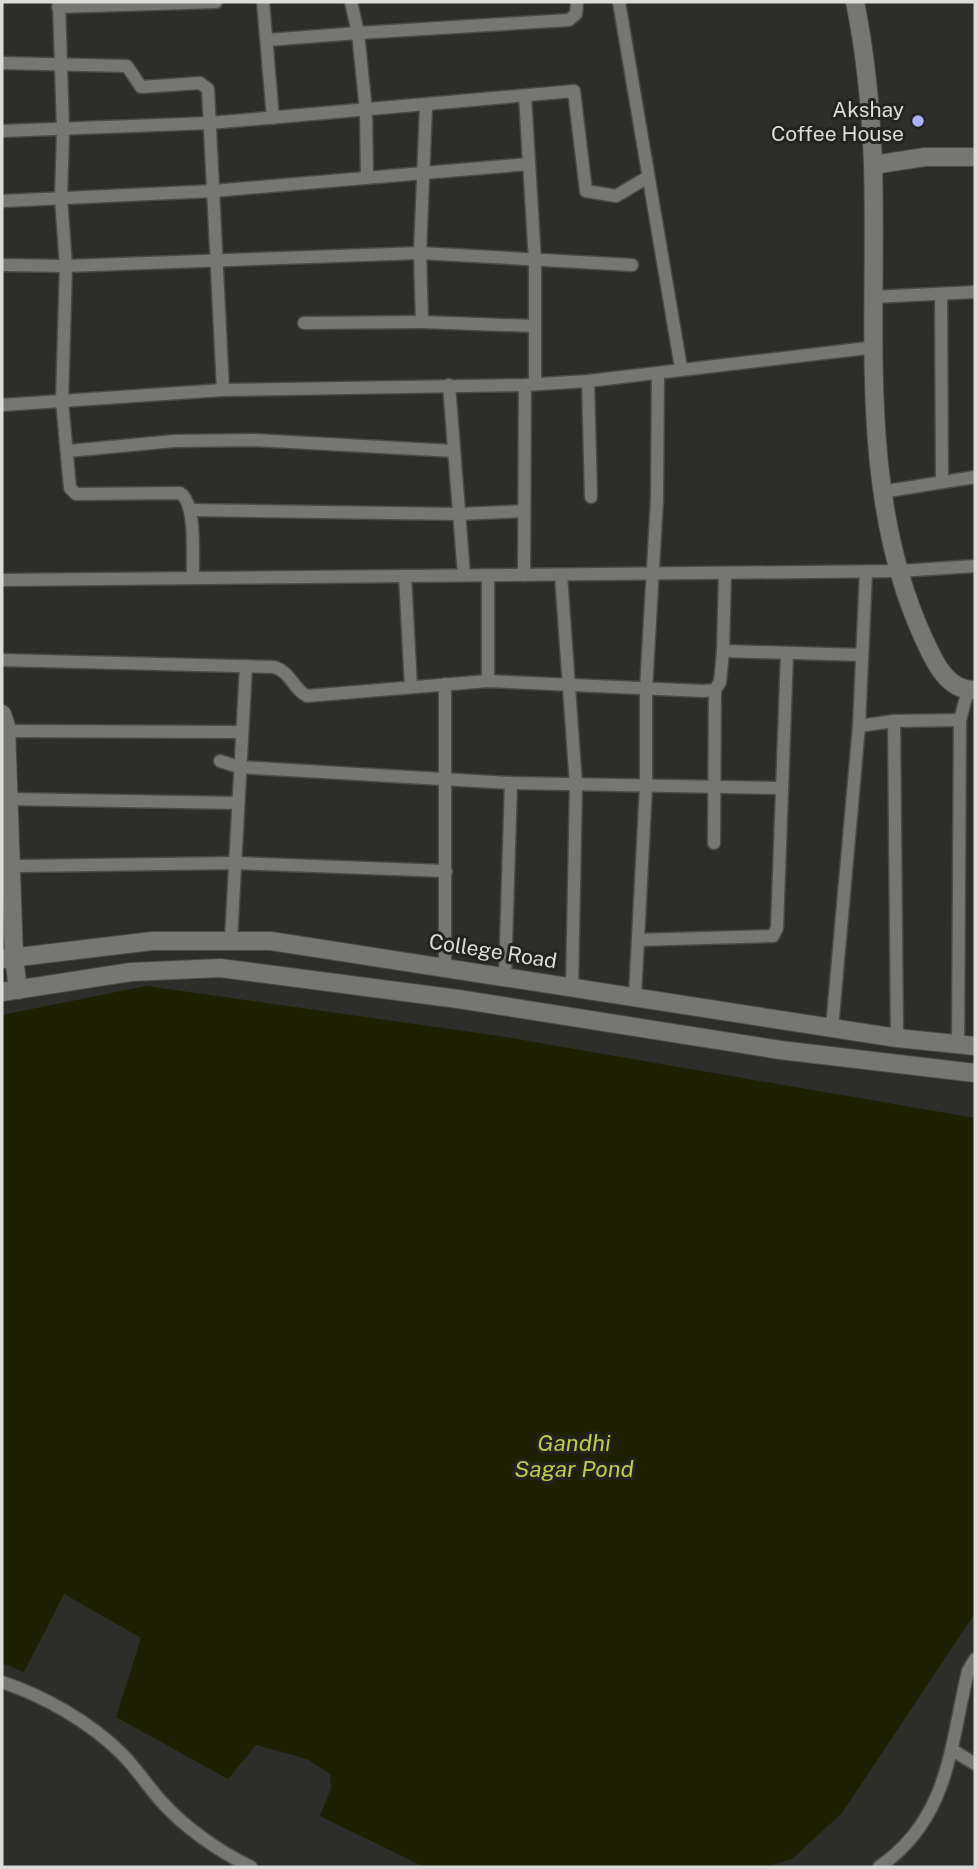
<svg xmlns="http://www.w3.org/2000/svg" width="977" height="1869" font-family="'Public Sans',sans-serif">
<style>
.water{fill:#1d2003}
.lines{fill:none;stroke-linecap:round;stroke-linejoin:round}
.street-casing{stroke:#494946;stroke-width:15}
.secondary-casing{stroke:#494946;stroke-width:20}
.street{stroke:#777772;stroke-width:12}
.secondary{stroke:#777772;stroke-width:18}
.poi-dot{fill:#adaffb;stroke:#232420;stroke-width:2.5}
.labels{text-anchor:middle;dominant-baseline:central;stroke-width:6;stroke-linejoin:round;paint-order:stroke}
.poi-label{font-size:21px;fill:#dcdcd9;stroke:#232420;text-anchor:end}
.street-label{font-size:21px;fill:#dcdcd9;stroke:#232420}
.water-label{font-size:23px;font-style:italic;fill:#c0cb4e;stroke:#232420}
</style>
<rect width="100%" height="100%" fill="#2d2e29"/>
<polygon class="water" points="146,986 499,1036 975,1118 975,1613 842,1813 792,1859 766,1867 424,1867 320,1816 331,1788 330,1774 307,1759 256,1745 228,1779 116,1717 141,1638 64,1594 24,1672 2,1663 2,1015"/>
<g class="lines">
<g class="street-casing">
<g id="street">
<path d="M 59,2 L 63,131 L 61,198 L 66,266 L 62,401 L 70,488 L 76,494 L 180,493 C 197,503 192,558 193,578"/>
<polyline points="263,2 273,118"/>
<polyline points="351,2 358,33 569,20 576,14 577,2"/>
<polyline points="619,2 681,368"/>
<polyline points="58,7 216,2"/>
<polyline points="267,40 358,33 366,111 367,177"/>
<polyline points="2,63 127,66 141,87 200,83 208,89 223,390"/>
<polyline points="525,96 535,261 535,384"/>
<polyline points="426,106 420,253 422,322 534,326"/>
<polyline points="2,131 210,123 574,91 586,191 616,196 648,177"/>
<polyline points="2,201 213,191 529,164"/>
<polyline points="2,265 66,266 420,253 632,265"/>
<polyline points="941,294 942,482"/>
<polyline points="872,297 975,292"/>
<polyline points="304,323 422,322"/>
<polyline points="588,381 591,497"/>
<polyline points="449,385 464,575"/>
<polyline points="2,405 223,390 525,385 588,381 876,347"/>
<polyline points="68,451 174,441 253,440 454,451"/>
<polyline points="881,492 975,477"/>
<polyline points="191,510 459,514 524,511"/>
<polyline points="725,573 723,651 862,655"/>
<polyline points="524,575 525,385"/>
<polyline points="561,575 576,785 572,986"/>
<polyline points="405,576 411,687"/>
<polyline points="2,580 900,571 975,566"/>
<path d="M 2,660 L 274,667 C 291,672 293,689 307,696 L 488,681 L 703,691 L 715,690 L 720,682 L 723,651"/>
<polyline points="488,681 488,575"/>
<polyline points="894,721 897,1038"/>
<polyline points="859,726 866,572"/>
<polyline points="6,731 241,732"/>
<polyline points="220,761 239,767 511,783 782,788"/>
<polyline points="9,799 238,803"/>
<polyline points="714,843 715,690"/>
<polyline points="21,866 235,863 446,871"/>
<polyline points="231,940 246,666"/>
<polyline points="638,940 773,936 777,928 787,653"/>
<polyline points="445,967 445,684"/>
<polyline points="505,976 511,783"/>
<polyline points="635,996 646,786 646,689 657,499 658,374"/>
<polyline points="832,1028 859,726 894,721 960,720"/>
<polyline points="958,1046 960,720 968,690"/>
<path d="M 2,1682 C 44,1696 90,1722 122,1754 C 136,1768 147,1785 160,1800 C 184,1827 218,1851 251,1867"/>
<polyline points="954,1751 975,1764"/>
<path d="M 879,1867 C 949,1819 950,1747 968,1671 L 975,1659"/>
</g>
</g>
<g class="secondary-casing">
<g id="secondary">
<path d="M 855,2 C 866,56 871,110 873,165 C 878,322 856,490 923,637 C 933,659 946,691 975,690"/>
<polyline points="873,165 925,157 975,157"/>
<polyline points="2,714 6,726 14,957 18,990"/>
<polyline points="2,959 152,941 271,941 897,1038 975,1046"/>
<polyline points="2,992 131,972 220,968 458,999 780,1050 975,1073"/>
</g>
</g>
<use href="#street" class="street"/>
<use href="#secondary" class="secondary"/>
</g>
<circle class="poi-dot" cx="918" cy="121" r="7"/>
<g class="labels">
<g class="poi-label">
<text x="904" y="109">Akshay<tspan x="904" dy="24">Coffee House</tspan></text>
</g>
<g class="street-label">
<text transform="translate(493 951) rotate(9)">College Road</text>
</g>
<g class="water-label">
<text x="574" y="1442">Gandhi<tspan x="574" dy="26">Sagar Pond</tspan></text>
</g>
</g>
<rect width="977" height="1869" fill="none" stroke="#dcdcd9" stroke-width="7"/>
</svg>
